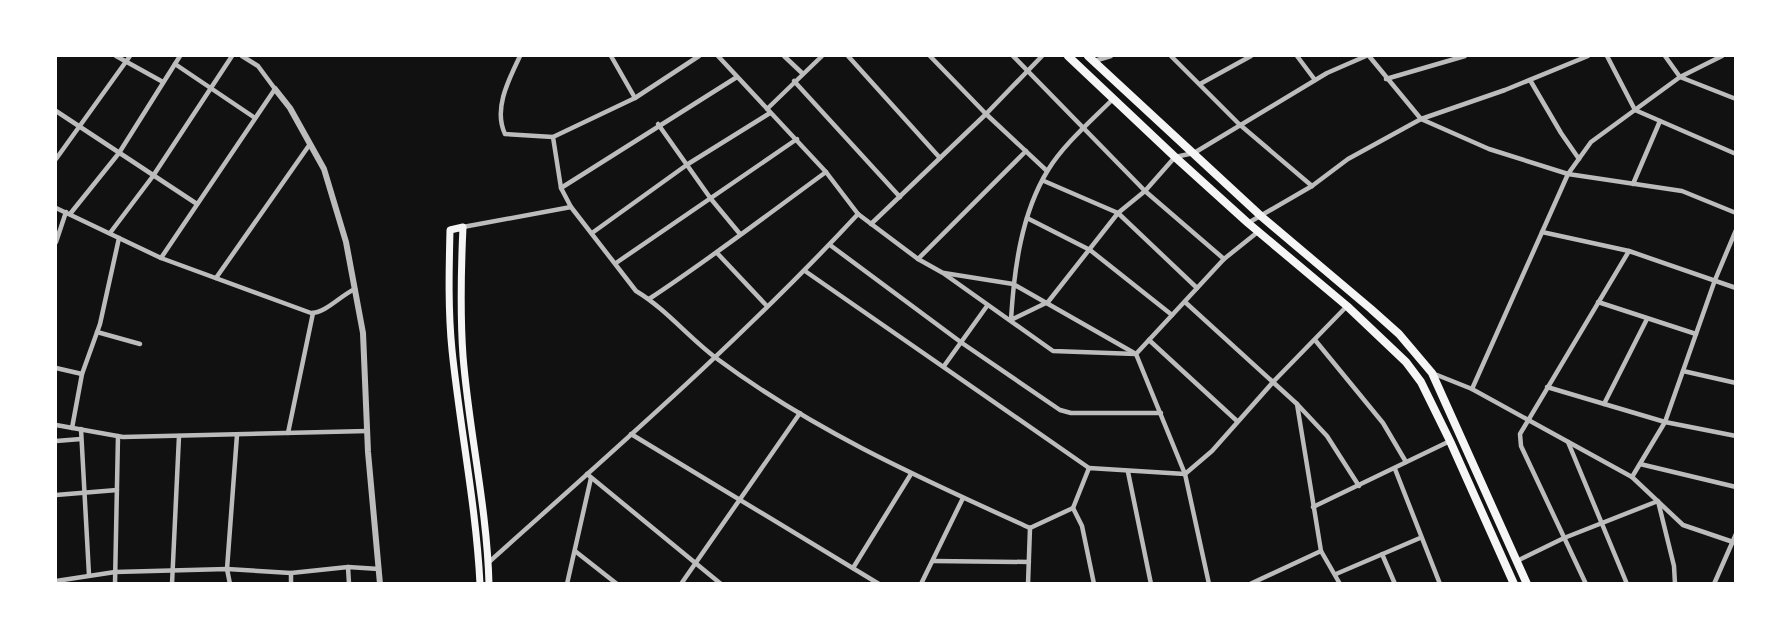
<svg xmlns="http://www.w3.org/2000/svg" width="1791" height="639" font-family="Ubuntu,sans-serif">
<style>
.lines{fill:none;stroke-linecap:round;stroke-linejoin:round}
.minor{stroke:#bcbcbc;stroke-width:4.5}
.tertiary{stroke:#bcbcbc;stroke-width:6}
.secondary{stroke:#f5f5f5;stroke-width:7}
.primary{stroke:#f5f5f5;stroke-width:8}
</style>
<rect width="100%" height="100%" fill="#111"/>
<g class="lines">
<g class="minor">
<polyline points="116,56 163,82"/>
<path d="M 520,56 C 509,79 493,109 505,134 L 553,137"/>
<polyline points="611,56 635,98"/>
<path d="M 699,56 L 635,98 L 553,137 L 561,188 L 571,207 L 636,291 C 666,309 688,337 716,358 C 814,431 920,478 1030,528 L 1073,508 L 1089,468 L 1185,474 L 1212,451 L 1274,381 L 1347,306"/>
<polyline points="718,56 826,172 858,214 918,259 943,273 1053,351 1136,354 1224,259 1259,231"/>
<polyline points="784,56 802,73"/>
<polyline points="848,56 940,158"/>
<polyline points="930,56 986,114 1047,171"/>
<polyline points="1013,56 1145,191 1224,259"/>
<polyline points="1171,56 1239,124 1312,186"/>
<polyline points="1297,56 1315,80"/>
<polyline points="1369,56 1421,119 1489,149 1568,174 1682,191 1736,213"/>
<polyline points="1607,56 1635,110 1736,154"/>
<polyline points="1665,56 1680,77 1736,99"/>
<polyline points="1094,61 1111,56"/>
<polyline points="175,64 255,118"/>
<polyline points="1386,79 1465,56"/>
<polyline points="1530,80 1561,133 1579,159"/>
<polyline points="794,81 900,197"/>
<polyline points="1200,84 1251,56"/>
<path d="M 1113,99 C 1091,121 1064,144 1048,170 C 1021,214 1014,270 1011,320 L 1048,302 L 1118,213 L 1145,191 L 1175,157 L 1194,153 L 1327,73 L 1366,56"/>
<polyline points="767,109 822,56"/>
<polyline points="56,111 197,204"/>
<polyline points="658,124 711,199 740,234"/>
<polyline points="56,159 130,56"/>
<polyline points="1044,181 1118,213 1197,288"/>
<polyline points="1633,184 1660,121"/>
<polyline points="561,188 737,77"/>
<path d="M 56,208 L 161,258 L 311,313 C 326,313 341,295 355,289"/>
<polyline points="70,214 119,153 180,56"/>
<polyline points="1027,218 1090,250 1172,315"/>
<polyline points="1248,223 1312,186 1348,159 1421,119 1505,90 1588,56"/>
<polyline points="871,224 986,114 1042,56"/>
<polyline points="463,227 571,207"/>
<polyline points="1542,232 1629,251 1736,288"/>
<polyline points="110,233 153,176 232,56"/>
<polyline points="592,233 688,164 770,113"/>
<polyline points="56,242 66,212"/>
<polyline points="830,245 962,343 1060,410 1071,413 1161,413"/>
<polyline points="718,254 766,305"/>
<polyline points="161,258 275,89 258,66 242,56"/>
<polyline points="918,259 1026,151"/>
<polyline points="616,263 797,139"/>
<polyline points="805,271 1089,468"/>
<polyline points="944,273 1013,284 1136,354 1185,474 1209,584"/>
<polyline points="216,278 310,144"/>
<path d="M 649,299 C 710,259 767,215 826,172"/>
<polyline points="1185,302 1297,404 1321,551 1340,584"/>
<polyline points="1598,302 1696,334"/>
<polyline points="97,332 140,344"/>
<polyline points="1149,340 1237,421"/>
<polyline points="1315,340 1383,423 1406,462"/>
<polyline points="944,366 987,306"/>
<polyline points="56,368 82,374"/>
<polyline points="1683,371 1736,383"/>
<polyline points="1432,373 1472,389 1632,477 1683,525 1736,543"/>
<polyline points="1547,387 1665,422 1736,436"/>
<polyline points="1472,389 1568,174 1591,142 1680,77 1722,56"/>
<polyline points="1297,404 1327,436 1359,486"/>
<polyline points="1604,404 1647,319"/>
<polyline points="56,425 123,437 367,431"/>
<polyline points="72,428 82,374 100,324 119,238"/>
<polyline points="81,429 89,575"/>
<polyline points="288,433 313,313"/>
<polyline points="631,434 879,584"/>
<polyline points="56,441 81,439"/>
<polyline points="1568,442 1627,584"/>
<polyline points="1640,464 1736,487"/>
<polyline points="1395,469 1440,584"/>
<polyline points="1128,472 1151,584"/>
<polyline points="587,474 721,584"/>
<polyline points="1632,477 1665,422 1715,280 1736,230"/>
<polyline points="56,495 117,490"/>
<polyline points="1313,507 1450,441"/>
<polyline points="1073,508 1082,526 1094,584"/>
<polyline points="575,551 617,584"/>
<polyline points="1382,554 1395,584"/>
<polyline points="933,561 1029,562"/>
<polyline points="1517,561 1564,538 1658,501 1674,566 1675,584"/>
<path d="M 489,562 C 615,449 743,338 858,214"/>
<polyline points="348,567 349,584"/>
<polyline points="853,568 911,474"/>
<polyline points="1336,574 1420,538"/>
<polyline points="56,581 115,572 227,569 291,573 348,567 379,569"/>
<polyline points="115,584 118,436"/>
<polyline points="172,584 179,436"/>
<polyline points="230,584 227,569 237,435"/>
<polyline points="291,584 291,573"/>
<polyline points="567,584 591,478"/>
<polyline points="681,584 800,413"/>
<polyline points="921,584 963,498"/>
<polyline points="1028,584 1030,528"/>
<polyline points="1250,584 1321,551"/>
<polyline points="1586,584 1521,446 1520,434 1629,251"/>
<polyline points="1714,584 1736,534"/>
</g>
<polyline class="tertiary" points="275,89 290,108 324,169 346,242 363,333 368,452 380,584"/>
<path class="secondary" d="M 480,584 C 476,505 460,428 452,350 C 448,310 449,270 450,230 L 463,227 C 461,270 460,313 463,356 C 469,432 487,507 489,584"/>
<g class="primary">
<polyline points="1068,56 1175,157 1248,223 1347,306 1406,362 1421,382 1450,441 1514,584"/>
<polyline points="1088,56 1262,217 1371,309 1399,334 1432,373 1527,584"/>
</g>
</g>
<rect width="1791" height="639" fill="none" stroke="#ffffff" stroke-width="114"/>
</svg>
